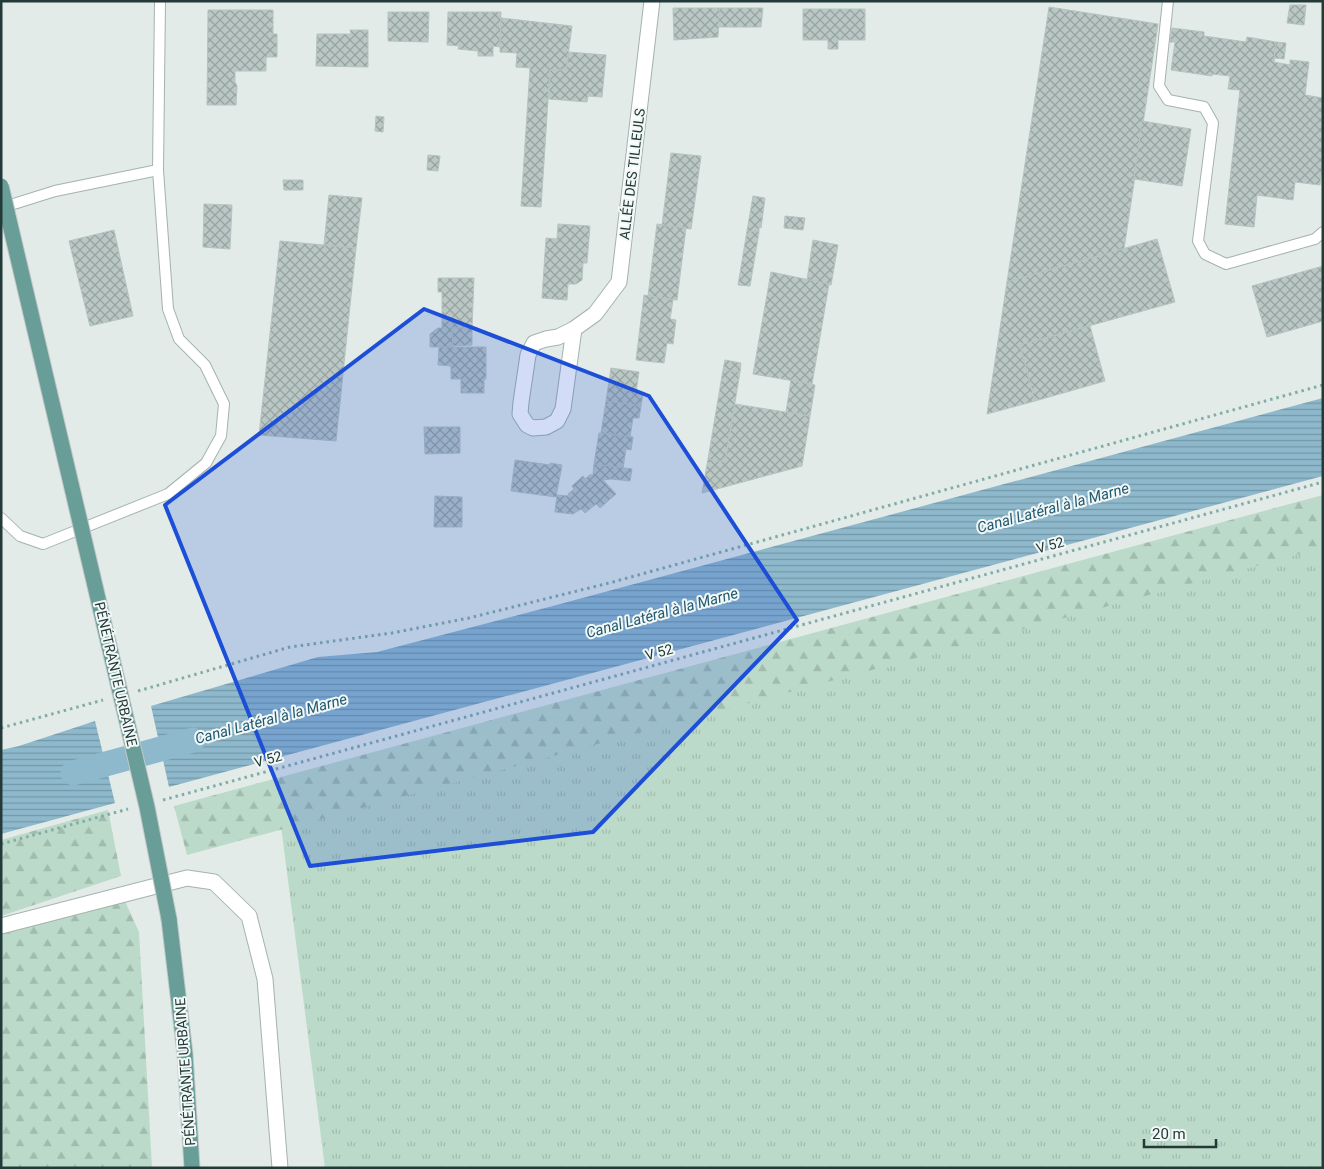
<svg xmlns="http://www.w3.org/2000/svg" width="1324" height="1169" font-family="Roboto,sans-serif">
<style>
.grass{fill:url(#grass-tufts)}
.forest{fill:url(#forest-firs)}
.water{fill:url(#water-rules)}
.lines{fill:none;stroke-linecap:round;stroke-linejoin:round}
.canal{stroke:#8eb9cc;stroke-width:25}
.building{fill:url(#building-cross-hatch);stroke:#b5c4c0}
.lane-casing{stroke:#a5b2b0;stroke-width:12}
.street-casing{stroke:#a5b2b0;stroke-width:17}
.primary-casing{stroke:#c1c8c7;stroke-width:17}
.path{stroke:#84aca6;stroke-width:3;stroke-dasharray:2.5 4;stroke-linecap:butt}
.lane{stroke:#fff;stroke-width:10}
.street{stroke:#fff;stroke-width:15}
.primary{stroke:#699d98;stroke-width:15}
.primary-bridge-casing{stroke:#c1c8c7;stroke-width:17;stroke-linecap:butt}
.primary-bridge{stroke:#699d98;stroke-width:15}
.marked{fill:#1d4ed8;fill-opacity:0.2;stroke:#1d4ed8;stroke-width:4;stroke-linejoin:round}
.labels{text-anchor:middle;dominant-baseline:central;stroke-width:4;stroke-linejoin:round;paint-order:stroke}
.street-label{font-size:14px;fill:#233a38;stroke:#f2f8f6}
.water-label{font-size:15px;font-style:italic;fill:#225972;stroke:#f2f8f6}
</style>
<defs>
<pattern id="grass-tufts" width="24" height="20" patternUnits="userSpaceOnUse" patternTransform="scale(1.25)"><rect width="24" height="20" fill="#bcdac9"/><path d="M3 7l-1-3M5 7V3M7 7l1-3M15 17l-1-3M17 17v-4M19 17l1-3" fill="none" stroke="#a1bcad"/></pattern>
<pattern id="forest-firs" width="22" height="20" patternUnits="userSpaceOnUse" patternTransform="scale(1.25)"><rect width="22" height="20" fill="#bcdac9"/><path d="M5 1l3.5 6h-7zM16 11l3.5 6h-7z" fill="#a1bcad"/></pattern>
<pattern id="water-rules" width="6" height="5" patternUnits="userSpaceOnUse" patternTransform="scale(1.25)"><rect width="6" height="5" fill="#8eb9cc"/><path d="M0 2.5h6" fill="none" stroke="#7497a7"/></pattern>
<pattern id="building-cross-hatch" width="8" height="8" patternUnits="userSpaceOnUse" patternTransform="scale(1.25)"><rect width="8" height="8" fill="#bac8c5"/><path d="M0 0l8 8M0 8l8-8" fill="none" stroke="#97a3a1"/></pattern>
</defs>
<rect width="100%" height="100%" fill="#e2ebe8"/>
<polygon class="grass" points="1323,547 1323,1168 325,1168 281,826"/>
<g class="forest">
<polygon points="1323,495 1323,548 187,855 174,806"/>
<polygon points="108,810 121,876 1,916 1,840"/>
<polygon points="123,897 139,932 152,1168 1,1168 1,932"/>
</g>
<g class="water">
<polygon points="1323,398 1323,476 169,787 151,706 318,657 377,652 549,607"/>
<polygon points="95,721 115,803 1,834 1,750 19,746"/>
</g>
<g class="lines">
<polyline class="canal" points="73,773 193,740"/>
</g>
<g class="building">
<polygon points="1290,5 1306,5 1304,25 1287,23"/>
<polygon points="1049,7 1158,24 1124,249 1007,282"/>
<polygon points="673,8 720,8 718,37 674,40"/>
<polygon points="720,8 763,8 761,27 718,27"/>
<polygon points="803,9 865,9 865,40 838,40 838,49 828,49 828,40 803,40"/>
<polygon points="208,10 273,10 273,34 277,34 277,57 266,57 266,71 235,71 235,82 237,86 236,105 207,105"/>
<polygon points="388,12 429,12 428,42 388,41"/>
<polygon points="448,12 501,12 500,47 493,46 493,56 478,56 478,51 458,49 459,46 447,45"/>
<polygon points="501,18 572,26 566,70 550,70 541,207 521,206 530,68 516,67 517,53 500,52"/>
<polygon points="1172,28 1204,32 1204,36 1246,42 1247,37 1276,42 1274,62 1290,65 1290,60 1309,62 1305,95 1323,98 1323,159 1320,185 1295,182 1293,200 1257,195 1254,227 1225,224 1240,90 1228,89 1230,76 1212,74 1212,76 1171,70 1175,42 1170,42"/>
<polygon points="350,30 368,30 368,67 316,66 317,34 351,34"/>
<polygon points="1276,42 1286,43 1284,59 1274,58"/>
<polygon points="569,52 606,55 602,97 588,96 587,102 549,99 550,70 566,70"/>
<polygon points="376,116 384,117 383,132 375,131"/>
<polygon points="1142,121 1191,129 1182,186 1134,179"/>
<polygon points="671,153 701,156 691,229 662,225"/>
<polygon points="428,155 440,156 438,171 427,170"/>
<polygon points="283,180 303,180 303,190 284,190"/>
<polygon points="329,195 362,198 356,248 324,245"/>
<polygon points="753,196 765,198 761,228 759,227 759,232 747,231"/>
<polygon points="204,204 232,205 230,249 203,247"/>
<polygon points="785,216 805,218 803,230 784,228"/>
<polygon points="558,224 590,226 587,263 583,263 582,280 576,284 568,284 567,300 542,298 546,238 557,239"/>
<polygon points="657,224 686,228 677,300 648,296"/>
<polygon points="114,230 133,316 90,326 69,241"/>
<polygon points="747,231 759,232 750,286 738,285"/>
<polygon points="1157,239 1175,302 1020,345 1035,401 987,414 1007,282"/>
<polygon points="813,240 838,245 831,285 807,280"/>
<polygon points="280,241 356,248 336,441 259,435"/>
<polygon points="1323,266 1323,321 1267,337 1252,286"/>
<polygon points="771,272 829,284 812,384 753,374"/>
<polygon points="438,278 474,278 472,328 452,328 453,347 430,347 430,334 438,328 442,328 442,292 438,292"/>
<polygon points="644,295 673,300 670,319 676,320 673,344 667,343 664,363 636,360"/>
<polygon points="1090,326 1105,381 1035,401 1020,345"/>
<polygon points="452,328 472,328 472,345 453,346"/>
<polygon points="439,347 486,347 486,379 484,379 484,393 461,393 461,379 451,379 451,366 438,365"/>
<polygon points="725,360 741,363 740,372 723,370"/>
<polygon points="611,368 639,372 636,392 643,393 641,406 606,401"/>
<polygon points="723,370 740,372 725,462 708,459"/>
<polygon points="791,380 815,385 810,416 786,412"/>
<polygon points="606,401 641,406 639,418 633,418 630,437 601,433"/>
<polygon points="735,404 810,416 802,466 702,493 708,459 725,462"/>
<polygon points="424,427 460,427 460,453 425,454"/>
<polygon points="599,433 633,437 631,450 626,449 623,468 594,464"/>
<polygon points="515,460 550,465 550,463 562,465 556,497 511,491"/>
<polygon points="594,464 632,469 630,481 611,479 603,480 616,494 600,508 596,504 585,513 581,509 573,514 555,512 557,495 568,496 568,494 574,489 572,486 583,476 585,479 591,474 591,476 593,475"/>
<polygon points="435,496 462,497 462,527 434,527"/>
</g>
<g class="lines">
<g class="lane-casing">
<g id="lane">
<polyline points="1168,1 1159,86 1168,100 1204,107 1213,123 1198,241 1205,254 1226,264 1315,239 1323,232"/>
<polyline points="1,208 55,191 158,170"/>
<polyline points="1,518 20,536 43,544 168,494 206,463 221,436 224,404 205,365 179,339 168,309 158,170 160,1"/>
</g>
</g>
<g class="street-casing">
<g id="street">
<polyline points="574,329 563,409 557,421 546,427 533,428 527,425 520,414 521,402 528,355 534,343 546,339 558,337 574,329 595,314 619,282 652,1"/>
<polyline points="1,926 187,878 214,882 249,916 265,979 280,1168"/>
</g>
</g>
<g class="primary-casing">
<polyline id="primary" points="169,919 185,1054 192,1168"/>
</g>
<g class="path">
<polyline points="138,691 290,647 392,633 469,618 613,582 1323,385"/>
<polyline points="1,728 103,700"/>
<polyline points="163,800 1323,482"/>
<polyline points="1,844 128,809"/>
</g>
<use href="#lane" class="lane"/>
<use href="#street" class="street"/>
<use href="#primary" class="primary"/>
<g class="primary-bridge-casing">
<polyline id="primary-bridge" points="1,186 147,807 169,919"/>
</g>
<use href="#primary-bridge" class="primary-bridge"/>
</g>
<path class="marked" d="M 424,309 L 649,396 L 797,620 L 593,832 L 310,866 L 165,505 Z"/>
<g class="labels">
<g class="street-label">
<text transform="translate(632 174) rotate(-83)">ALLÉE DES TILLEULS</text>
<text transform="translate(1050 545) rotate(-15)">V 52</text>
<text transform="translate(659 652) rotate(-15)">V 52</text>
<text transform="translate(116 674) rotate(77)">PÉNÉTRANTE URBAINE</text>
<text transform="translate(268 759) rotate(-15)">V 52</text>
<text transform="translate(185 1072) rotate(-94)">PÉNÉTRANTE URBAINE</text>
</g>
<g class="water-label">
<text transform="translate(1053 508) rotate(-15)">Canal Latéral à la Marne</text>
<text transform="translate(662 613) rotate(-15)">Canal Latéral à la Marne</text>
<text transform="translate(271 719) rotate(-15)">Canal Latéral à la Marne</text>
</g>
</g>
<rect width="1324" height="1169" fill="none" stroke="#233a38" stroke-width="5"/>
<path d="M1144 1139v8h72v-8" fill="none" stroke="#233a38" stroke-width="2.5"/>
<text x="1152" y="1139" font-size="15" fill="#233a38" stroke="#f2f8f6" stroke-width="4" paint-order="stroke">20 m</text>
</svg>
